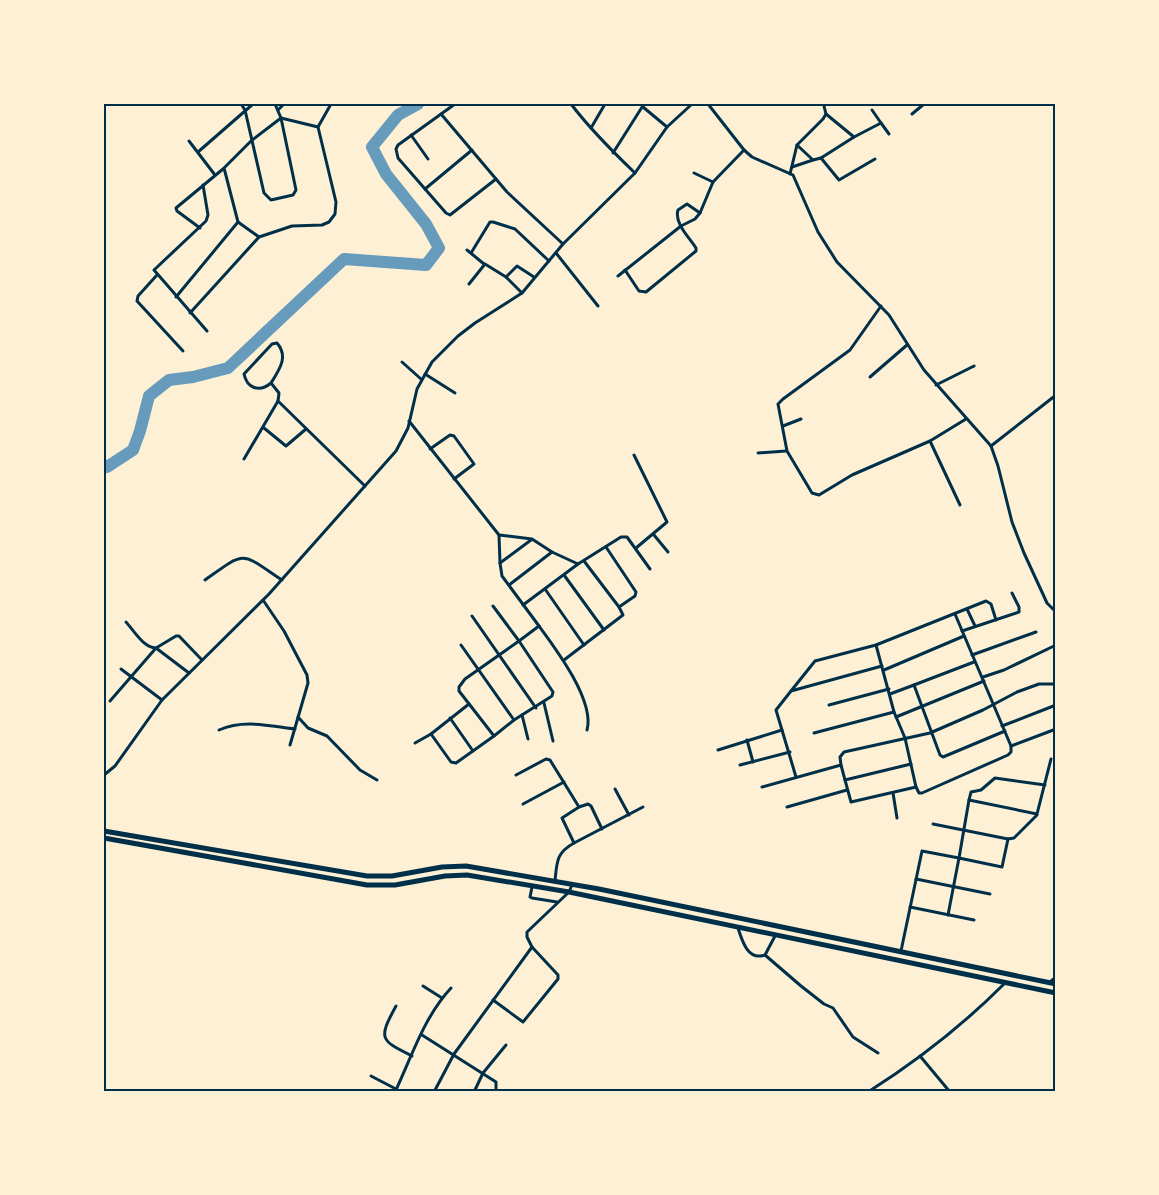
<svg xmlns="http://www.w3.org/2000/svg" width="1159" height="1195" font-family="'Golos Text',sans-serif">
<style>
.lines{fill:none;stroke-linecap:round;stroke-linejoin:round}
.river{stroke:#669bbc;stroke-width:12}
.minor{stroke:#003049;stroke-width:3}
.primary{stroke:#003049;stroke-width:5}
.neatline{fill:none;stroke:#003049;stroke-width:2}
</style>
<rect width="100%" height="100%" fill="#fdf0d5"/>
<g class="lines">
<polyline class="river" points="104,465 107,467 133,450 140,431 149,396 169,380 193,377 228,368 344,259 426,265 439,248 426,224 386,174 372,147 398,115 418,104"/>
<g class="minor">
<polyline points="241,104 245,110 264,193 271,200 293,195 296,190 281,118 275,104"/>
<polyline points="455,104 398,145 396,149 398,158 446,213 450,215 496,179"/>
<path d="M 571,104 C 590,129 612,151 635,173"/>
<polyline points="708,104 744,150 752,157 793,175 818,232 837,262 889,315 924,370 991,446 998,466 1012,522 1024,553 1047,603 1056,612"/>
<polyline points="643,107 667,127"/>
<polyline points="278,110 284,104"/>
<polyline points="441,114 507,192 563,244"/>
<polyline points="912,114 924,104"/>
<polyline points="881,123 889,134"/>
<polyline points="591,128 605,104"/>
<polyline points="411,135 428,159"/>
<polyline points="854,137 881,123 872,110"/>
<polyline points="189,141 215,175"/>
<polyline points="797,145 813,160 821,158 839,180 875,159"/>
<polyline points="198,152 253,104"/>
<polyline points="613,153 644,104"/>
<polyline points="821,158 854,137 826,114"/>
<polyline points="792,167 813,160"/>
<polyline points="694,173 713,182"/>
<polyline points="790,174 797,145 823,119 826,114 824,106"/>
<polyline points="203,185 208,215 206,221 154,270 207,331"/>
<polyline points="425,189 472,150"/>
<polyline points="200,228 177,211 176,208 223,169"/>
<polyline points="259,237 238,222 224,168 251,141 281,118 318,127"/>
<polyline points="467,250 484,264"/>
<polyline points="471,253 490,222 493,222 515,229 549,261"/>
<polyline points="556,253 598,306"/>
<path d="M 625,270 L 639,291 L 646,292 L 696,251 L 696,248 C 689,237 674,223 678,210 L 687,204 L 700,213"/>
<polyline points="157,275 138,296 137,301 183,351"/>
<polyline points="618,276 681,226 695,219 700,213 713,182 744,150"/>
<polyline points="506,277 517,266 534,277"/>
<polyline points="469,284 485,264 506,277 522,293"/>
<polyline points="176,297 238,222"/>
<polyline points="881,306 850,350 783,399 778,404 787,451 812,493 819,495 852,475 930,441 966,419"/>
<polyline points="190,313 259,237 292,226 322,225 329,222 335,214 336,202 318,127 331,104"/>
<polyline points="402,362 421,379"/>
<polyline points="425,374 455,393"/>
<polyline points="870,377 907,345"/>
<path d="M 271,383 C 259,393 247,388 244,374 L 272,344 L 277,343 C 289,357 279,370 271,383 L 279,393 L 278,401"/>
<polyline points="936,385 974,366"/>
<polyline points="409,421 499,535 500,563 502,576 539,626 519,641 553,692 552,696 514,720 461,645"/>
<polyline points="783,426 801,419"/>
<polyline points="264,428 286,446 306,429"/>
<polyline points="930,441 960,505"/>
<polyline points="991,446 1056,395"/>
<polyline points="430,449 450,435 454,436 474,464 454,479"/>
<polyline points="758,453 786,451"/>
<polyline points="634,455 667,522 636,548"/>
<polyline points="244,459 278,401 365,486"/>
<polyline points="499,535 532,539 552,552 578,564 621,537 627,537 650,569"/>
<polyline points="654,535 668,552"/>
<polyline points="606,547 636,592 635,596 619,607"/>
<polyline points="500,563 531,540"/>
<polyline points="564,575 604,630"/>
<path d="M 205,580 C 247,550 240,552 282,580"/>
<polyline points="509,585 552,552"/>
<polyline points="545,589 584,645"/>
<polyline points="263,600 284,631 307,675 308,683 290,745"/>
<polyline points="523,605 578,564"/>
<polyline points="493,606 519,641 465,679 459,687 459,691 494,736 514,720"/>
<polyline points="967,609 975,626"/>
<polyline points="472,616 536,708"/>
<path d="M 126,622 C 135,632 143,647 156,648 L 189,673"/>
<path d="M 539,626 C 556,649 595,701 587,730"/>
<polyline points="962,631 1019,612 1019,607 1012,593"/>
<polyline points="876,645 894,712 905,738 916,787 919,793 922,793 1008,755 1011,752 1011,746 955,614"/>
<polyline points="972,655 1036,632"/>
<polyline points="564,660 623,615 619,607 584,561"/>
<polyline points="882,666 791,691 815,661 876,645 986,601 991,604 996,620"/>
<polyline points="121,669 162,700"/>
<polyline points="884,670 964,636"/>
<polyline points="983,677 1004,670 1056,645"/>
<polyline points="914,685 974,662"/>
<polyline points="791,691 776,710 796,777"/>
<polyline points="890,694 914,685 940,755 943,757 1005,731"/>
<polyline points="110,701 156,648 176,636 179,636 202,660"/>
<polyline points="544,703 553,741"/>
<polyline points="469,704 431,734 451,762 456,763 494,736"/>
<polyline points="829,705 889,689"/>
<polyline points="522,715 528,739"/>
<polyline points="298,717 308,728 327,736 360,770 377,780"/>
<polyline points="896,717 984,681"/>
<polyline points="450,718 473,751"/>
<polyline points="1002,726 1056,705"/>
<path d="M 219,730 C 244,719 269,726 295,729"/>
<polyline points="814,733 894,712"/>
<polyline points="747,740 753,762"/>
<polyline points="415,743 431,734"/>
<polyline points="1011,746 1056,729"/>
<polyline points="718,750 782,730"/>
<polyline points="740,765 790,752"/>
<polyline points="841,765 845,780 911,764"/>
<polyline points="104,775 115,766 162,700 269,594 396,451 408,428 417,389 432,362 458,336 475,323 522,293 563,244 635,173 667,127 692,104"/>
<path d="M 516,775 L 546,759 L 550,760 L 579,807 L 562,818 L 574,843 C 556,853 557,862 555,881"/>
<polyline points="845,780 851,802 916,787"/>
<polyline points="762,787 841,765 840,757 844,752 930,733 983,710 1017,692 1039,684 1056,684"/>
<polyline points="615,789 629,815"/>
<polyline points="893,793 897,818"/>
<polyline points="969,800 971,792 981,790 995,778 1045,785"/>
<polyline points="523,804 564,782"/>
<polyline points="579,807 588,804 591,806 602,829"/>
<polyline points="787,807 847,790"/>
<polyline points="933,824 1008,839 1014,838 1037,815"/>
<polyline points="574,843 643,807"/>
<polyline points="916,879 990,894"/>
<polyline points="532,887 530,897 532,898 557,902"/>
<polyline points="910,907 974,920"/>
<polyline points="948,915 959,858 1002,867 1008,839"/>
<path d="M 738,928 C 742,941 748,961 765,955 L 775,936"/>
<polyline points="901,951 922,851 959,858 969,800 1037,814 1051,759"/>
<polyline points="765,955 801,986 824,1004 833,1008 853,1037 878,1053"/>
<polyline points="1050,982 1056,977"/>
<polyline points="423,986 442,998"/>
<polyline points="493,1000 523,1022 558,979 558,975 532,947"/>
<path d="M 396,1006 C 378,1039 380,1040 412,1056"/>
<polyline points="422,1035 496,1082 496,1092"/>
<polyline points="920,1056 950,1092"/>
<polyline points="371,1076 396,1089"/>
<path d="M 395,1092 C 412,1056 424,1017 451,988"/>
<polyline points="434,1092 454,1054 532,947 527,937 527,932 569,892 572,885"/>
<polyline points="474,1092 483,1073 506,1045"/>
<path d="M 868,1092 C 917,1061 963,1025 1004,984"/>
</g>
<g class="primary">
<polyline points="104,831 367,876 392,876 442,867 466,866 599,889 1056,984"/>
<polyline points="104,838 367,885 395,885 445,876 467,875 569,892 1056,993"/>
</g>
</g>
<rect width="1159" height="1195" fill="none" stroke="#fdf0d5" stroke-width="210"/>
<rect x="105" y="105" width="949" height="985" class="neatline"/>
</svg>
